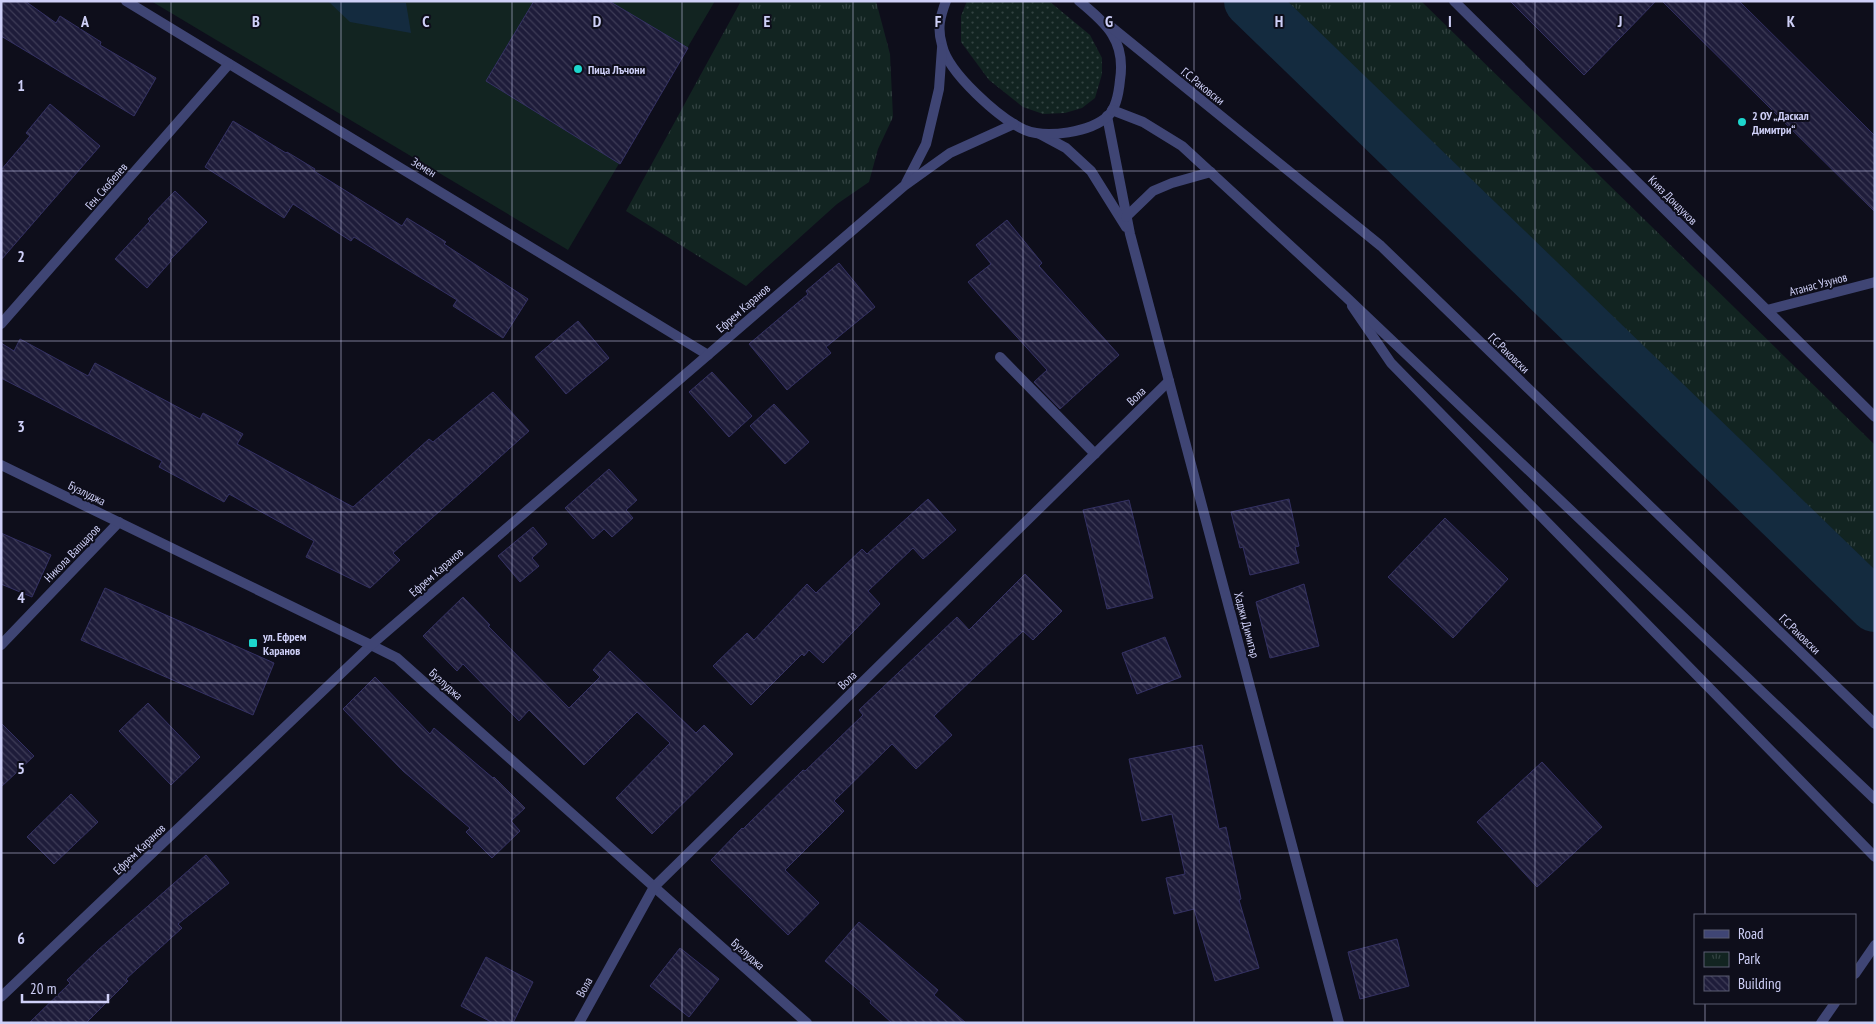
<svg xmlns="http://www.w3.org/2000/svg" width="1876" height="1024" font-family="'PT Sans Narrow',sans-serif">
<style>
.grass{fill:url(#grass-dots)}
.park{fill:url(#park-tufts)}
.pitch{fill:#122421}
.water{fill:#142b3f}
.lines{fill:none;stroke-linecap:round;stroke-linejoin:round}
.river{stroke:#142b3f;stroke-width:52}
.building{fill:url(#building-back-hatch);stroke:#343163}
.service{stroke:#3f4574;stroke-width:10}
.minor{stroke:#3f4574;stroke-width:10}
.tertiary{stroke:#3f4574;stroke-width:10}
.grid{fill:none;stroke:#cfd0f8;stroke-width:1;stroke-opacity:0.55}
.poi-dot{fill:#1dd6cd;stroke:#0e0e1b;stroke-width:2}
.labels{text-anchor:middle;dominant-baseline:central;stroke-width:4;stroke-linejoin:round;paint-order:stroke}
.poi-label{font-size:12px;font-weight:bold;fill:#cfd0f8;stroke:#0e0e1b;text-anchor:start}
.street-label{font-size:12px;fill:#cfd0f8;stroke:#0e0e1b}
.grid-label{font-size:16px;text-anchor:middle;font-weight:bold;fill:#cfd0f8;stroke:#0e0e1b;stroke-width:4;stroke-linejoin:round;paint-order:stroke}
</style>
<defs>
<pattern id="grass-dots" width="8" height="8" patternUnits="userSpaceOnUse" patternTransform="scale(1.25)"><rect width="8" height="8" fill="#122421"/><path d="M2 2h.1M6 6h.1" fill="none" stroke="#334342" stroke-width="1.8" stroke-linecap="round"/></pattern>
<pattern id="park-tufts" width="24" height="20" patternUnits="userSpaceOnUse" patternTransform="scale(1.25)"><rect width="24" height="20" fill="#122421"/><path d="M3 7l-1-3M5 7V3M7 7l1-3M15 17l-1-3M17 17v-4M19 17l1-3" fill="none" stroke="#334342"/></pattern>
<pattern id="building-back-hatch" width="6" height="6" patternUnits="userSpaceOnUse" patternTransform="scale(1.25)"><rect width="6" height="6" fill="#1e1c3a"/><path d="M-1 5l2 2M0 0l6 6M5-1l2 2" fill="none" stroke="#3e3c57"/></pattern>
</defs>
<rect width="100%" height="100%" fill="#0e0e1b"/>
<polygon class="grass" points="967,1 1049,1 1090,35 1102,58 1102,74 1095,98 1082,108 1065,113 1043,114 1023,107 989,80 961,42 961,16"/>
<g class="park">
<polygon points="741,1 876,1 890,54 893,117 878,149 869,182 837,204 746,286 626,211"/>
<polygon points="1250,1 1421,1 1875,445 1875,606"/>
</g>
<polygon class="pitch" points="151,1 715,1 568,250"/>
<polygon class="water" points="328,1 406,3 411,33 350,22"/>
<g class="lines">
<polyline class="river" points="1250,1 1875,606"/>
</g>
<g class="building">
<polygon points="1,1 25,1 56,23 60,16 101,42 100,45 156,78 134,116 1,36"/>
<polygon points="534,1 609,1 688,48 620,164 486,81"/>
<polygon points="1510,1 1656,1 1584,75"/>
<polygon points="1662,1 1739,1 1875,136 1875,212"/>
<polygon points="50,104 100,146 1,260 1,170 30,136 26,133"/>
<polygon points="233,121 286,153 287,152 315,169 314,171 402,226 407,218 446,242 444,244 528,299 503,338 453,306 457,300 354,237 351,241 293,204 284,218 205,167"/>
<polygon points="175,191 207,222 170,260 171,261 147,288 115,259 150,221 148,219"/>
<polygon points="1007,220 1042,263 1039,266 1119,355 1060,409 1034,382 1047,370 986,303 968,282 991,264 976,245"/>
<polygon points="839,263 875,307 826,347 831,353 787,390 749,344 808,294 806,291"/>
<polygon points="578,321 609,358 566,394 535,357"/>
<polygon points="20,339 88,376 95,363 200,419 203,413 243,434 237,444 353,507 429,439 433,442 493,392 529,431 393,553 400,560 370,588 306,557 314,541 229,494 224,502 159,467 162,461 1,378 1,343 14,351"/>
<polygon points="712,372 752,416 729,437 689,392"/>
<polygon points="774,404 809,442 785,464 750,426"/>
<polygon points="609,469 637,500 626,510 633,518 612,537 604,529 593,539 565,508"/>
<polygon points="928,499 956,530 923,559 913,548 868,591 880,604 823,663 809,650 804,656 802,654 751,705 713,666 747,633 754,640 807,584 816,593 862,549 867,554"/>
<polygon points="1289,499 1299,546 1295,547 1299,563 1250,575 1243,547 1240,548 1231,512"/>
<polygon points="1129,500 1153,598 1107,609 1083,510"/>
<polygon points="1445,518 1508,579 1453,638 1388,577"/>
<polygon points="533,527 547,544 532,558 539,566 520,582 498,556"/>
<polygon points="1,533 51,555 32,597 1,584"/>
<polygon points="1025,574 1062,611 1033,640 1023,631 934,716 952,735 916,769 892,744 834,801 844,811 785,870 819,903 788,935 711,860 742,828 743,829 803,770 805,771 863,715 859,710 957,617 969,630"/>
<polygon points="1304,584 1319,646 1270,658 1256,602"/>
<polygon points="105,588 274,663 253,715 81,640"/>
<polygon points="463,597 490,625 488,626 569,708 600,677 593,670 610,651 696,733 704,725 733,754 652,834 616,798 670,743 637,712 584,765 529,710 519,721 463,664 457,671 423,636"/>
<polygon points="1165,637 1181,677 1137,694 1122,653"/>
<polygon points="375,677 430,734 434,728 493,778 494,777 525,808 511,821 520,831 492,858 466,832 470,828 403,771 343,709"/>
<polygon points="148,703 200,757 171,785 119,731"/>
<polygon points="1,723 34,756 1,787"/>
<polygon points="1202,745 1219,829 1226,827 1241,899 1239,900 1259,968 1215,981 1194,909 1174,914 1166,878 1185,874 1172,814 1142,821 1129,759"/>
<polygon points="1542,762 1602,827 1537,887 1477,822"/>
<polygon points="71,794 98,822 54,864 27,837"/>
<polygon points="206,855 229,883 178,924 182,928 126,979 128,981 86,1023 29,1023 70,983 67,980 98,950"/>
<polygon points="859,922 938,990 934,995 966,1023 892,1023 870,1003 871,1001 825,961"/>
<polygon points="1397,939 1409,986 1360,999 1348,952"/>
<polygon points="680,948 719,979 689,1017 650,986"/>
<polygon points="486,957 533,982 513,1023 493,1023 461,1006"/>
</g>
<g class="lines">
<g class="service">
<polyline points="1352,306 1391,363 1875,857"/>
<polyline points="1000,357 1095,454"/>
</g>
<g class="minor">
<polyline points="126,1 708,355"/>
<polyline points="1454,1 1875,417"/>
<polyline points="1107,116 1130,234 1339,1023"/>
<polyline points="1040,134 1066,148 1091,171 1126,227"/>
<polyline points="1767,310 1875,282"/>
<polyline points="1,324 229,64"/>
<polyline points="1,645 119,522"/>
<polyline points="1855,974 1875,945"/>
<polyline points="1,997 371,645 397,658 807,1023"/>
<polyline points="579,1023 654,887 1169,381"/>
<polyline points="1821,1023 1835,1003"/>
</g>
<g class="tertiary">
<path d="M 946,1 C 940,17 937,28 942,45 C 948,73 1000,119 1025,130 C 1047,139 1091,132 1108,116 C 1117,107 1119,91 1120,80 C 1126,41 1107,24 1079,1"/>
<polyline points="1105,22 1381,246 1875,724"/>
<polyline points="1112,110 1143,122 1182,146 1346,297 1875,799"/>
<polyline points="906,183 926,144 939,89 942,48"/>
<polyline points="1126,217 1153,191 1172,183 1211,172"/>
<polyline points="1,465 371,645 904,186 950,153 1014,124"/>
</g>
</g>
<path class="grid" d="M 171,1 L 171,1023M 341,1 L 341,1023M 512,1 L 512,1023M 682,1 L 682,1023M 853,1 L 853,1023M 1023,1 L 1023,1023M 1194,1 L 1194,1023M 1364,1 L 1364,1023M 1535,1 L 1535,1023M 1705,1 L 1705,915M 1,171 L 1875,171M 1,341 L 1875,341M 1,512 L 1875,512M 1,683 L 1875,683M 1,853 L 1875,853M 1705,1003 L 1705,1023"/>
<g class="poi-dot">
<circle cx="578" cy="69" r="5"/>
<circle cx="1742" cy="122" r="5"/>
<rect x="248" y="638" width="10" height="10" rx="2.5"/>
</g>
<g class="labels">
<g class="poi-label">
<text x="588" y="69">Пица Лъчони</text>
<text x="1752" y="115">2 ОУ „Даскал<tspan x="1752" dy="14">Димитри“</tspan></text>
<text x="263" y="636">ул. Ефрем<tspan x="263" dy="14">Каранов</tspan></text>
</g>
<g class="street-label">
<text transform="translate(1203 86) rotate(39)">Г.С.Раковски</text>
<text transform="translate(424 167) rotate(31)">Земен</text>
<text transform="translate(106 186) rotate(-49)">Ген. Скобелев</text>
<text transform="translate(1673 200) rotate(45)">Княз Дондуков</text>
<text transform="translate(1818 284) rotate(-15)">Атанас Узунов</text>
<text transform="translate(743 308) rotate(-41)">Ефрем Каранов</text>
<text transform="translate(1509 353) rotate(44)">Г.С.Раковски</text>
<text transform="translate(1136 396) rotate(-44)">Вола</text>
<text transform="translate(87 493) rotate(26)">Бузлуджа</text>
<text transform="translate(72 553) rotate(-46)">Никола Вапцаров</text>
<text transform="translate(436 572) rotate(-41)">Ефрем Каранов</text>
<text transform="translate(1247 625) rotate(75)">Хаджи Димитър</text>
<text transform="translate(1800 634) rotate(44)">Г.С.Раковски</text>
<text transform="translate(847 680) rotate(-44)">Вола</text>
<text transform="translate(446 684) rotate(42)">Бузлуджа</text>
<text transform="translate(139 849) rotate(-44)">Ефрем Каранов</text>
<text transform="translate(748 954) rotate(42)">Бузлуджа</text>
<text transform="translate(584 987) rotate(-61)">Вола</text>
</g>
</g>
<g class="grid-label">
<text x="85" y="27">A</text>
<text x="256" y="27">B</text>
<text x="426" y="27">C</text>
<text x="597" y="27">D</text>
<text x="767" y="27">E</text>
<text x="938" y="27">F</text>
<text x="1109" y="27">G</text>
<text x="1279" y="27">H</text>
<text x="1450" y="27">I</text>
<text x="1620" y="27">J</text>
<text x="1791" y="27">K</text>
<text x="21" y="91">1</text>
<text x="21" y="262">2</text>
<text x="21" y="432">3</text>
<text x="21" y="603">4</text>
<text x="21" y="774">5</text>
<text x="21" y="944">6</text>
</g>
<rect width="1876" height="1024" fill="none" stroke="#cfd0f8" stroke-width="5"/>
<rect x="1694" y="914" width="162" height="90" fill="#0e0e1b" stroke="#5b5c73"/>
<rect x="1704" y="930" width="25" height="8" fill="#3f4574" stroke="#5b5c73"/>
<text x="1738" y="939" font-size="15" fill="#cfd0f8">Road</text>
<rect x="1704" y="952" width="25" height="15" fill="url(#park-tufts)" stroke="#5b5c73"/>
<text x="1738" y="964" font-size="15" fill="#cfd0f8">Park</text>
<rect x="1704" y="976" width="25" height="15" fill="url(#building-back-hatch)" stroke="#5b5c73"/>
<text x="1738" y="989" font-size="15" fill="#cfd0f8">Building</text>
<path d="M22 994v8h86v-8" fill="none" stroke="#cfd0f8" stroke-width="2.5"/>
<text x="30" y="994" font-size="15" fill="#cfd0f8" stroke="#0e0e1b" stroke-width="4" paint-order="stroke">20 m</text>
</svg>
